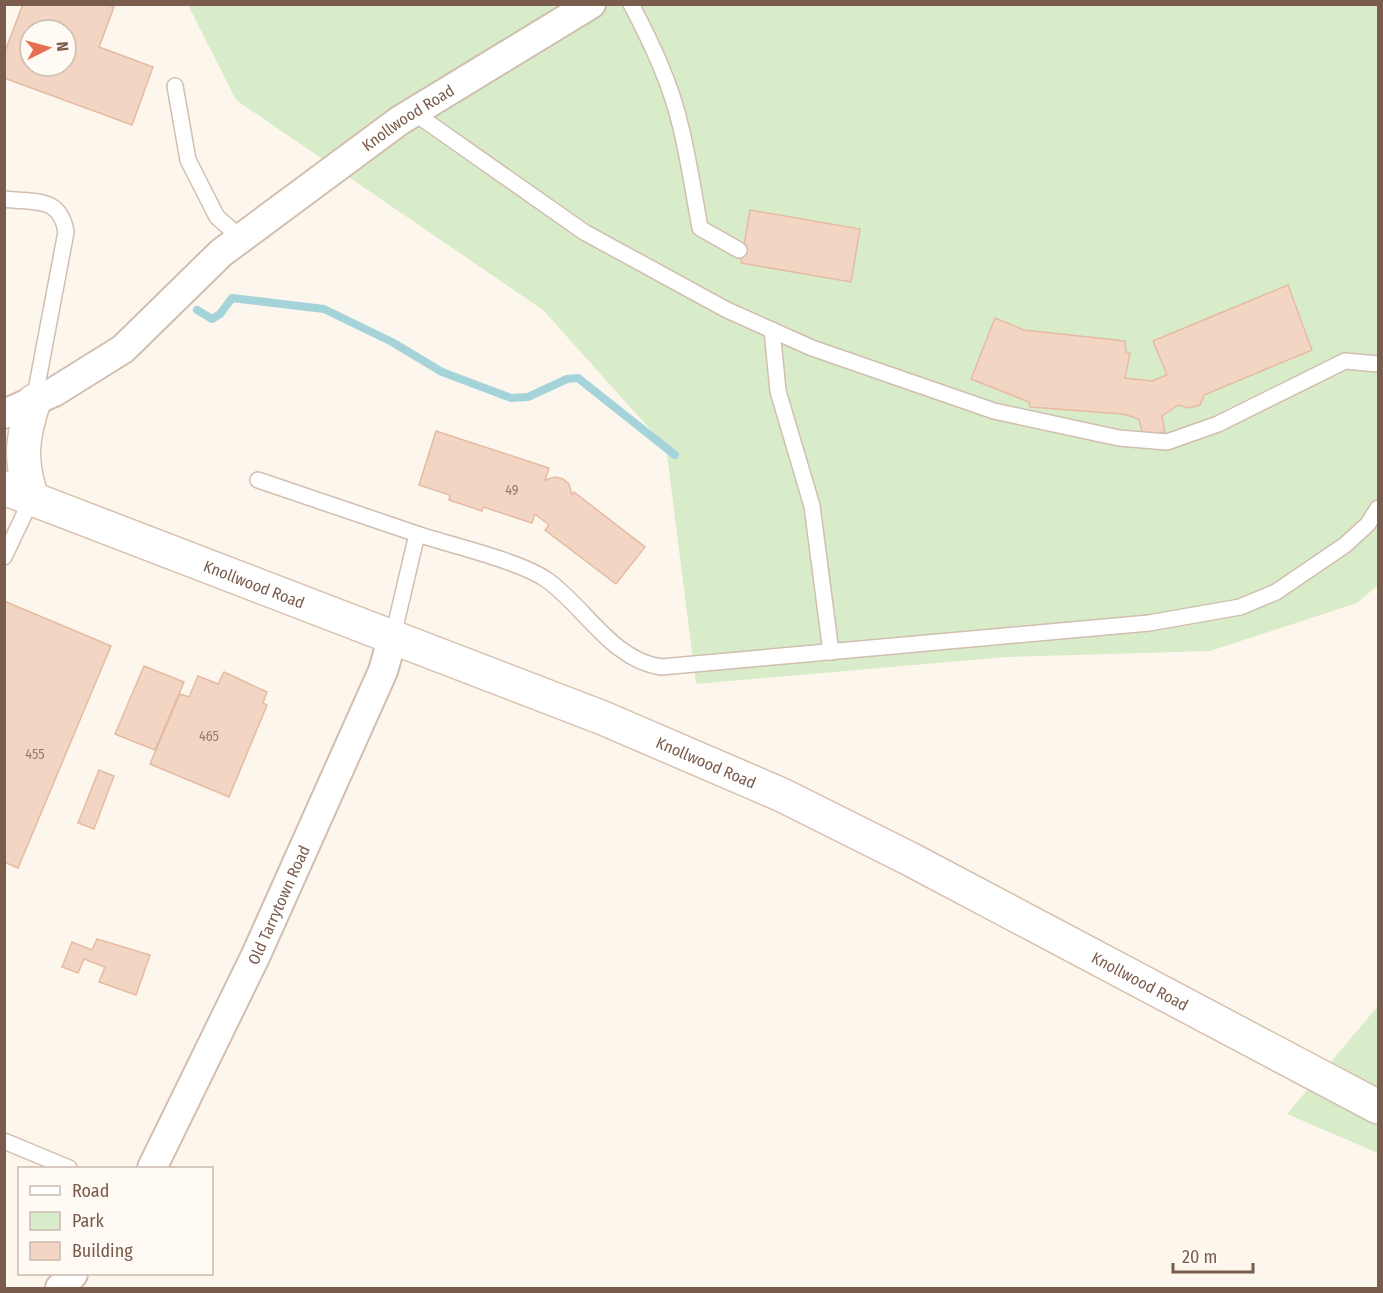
<svg xmlns="http://www.w3.org/2000/svg" width="1383" height="1293" font-family="'Fira Sans Condensed',sans-serif">
<style>
.green{fill:#d8ecc9}
.lines{fill:none;stroke-linecap:round;stroke-linejoin:round}
.stream{stroke:#a5d3da;stroke-width:8}
.building{fill:#f3d5c3;stroke:#e6bba3;stroke-width:1.5;fill-rule:evenodd}
.service-casing{stroke:#d1beb0;stroke-width:18}
.minor-casing{stroke:#d1beb0;stroke-width:32}
.secondary-casing{stroke:#d6c0b0;stroke-width:36}
.service{stroke:#fff;stroke-width:15}
.minor{stroke:#fff;stroke-width:28}
.secondary{stroke:#fff;stroke-width:33}
.labels{text-anchor:middle;dominant-baseline:central;stroke-width:6;stroke-linejoin:round;paint-order:stroke}
.number-label{font-size:14px;fill:#987a6a}
.street-label{font-size:16px;fill:#7a5c4d;stroke:#fffaf3}
</style>
<rect width="100%" height="100%" fill="#fdf6ec"/>
<g class="green">
<polygon points="188,5 1378,5 1378,585 1357,603 1210,651 1006,657 696,684 666,447 543,310 236,100"/>
<polygon points="1378,1006 1378,1153 1287,1114"/>
</g>
<g class="lines">
<polyline class="stream" points="197,310 212,319 220,314 232,298 324,309 392,342 442,372 511,398 528,397 567,379 578,378 675,455"/>
</g>
<g class="building">
<path d="M 23,4 L 106,4 L 114,7 L 99,47 L 153,67 L 132,125 L 4,78 L 4,54 ZM 30,30 L 66,30 L 66,66 L 30,66 Z"/>
<polygon points="750,210 860,229 851,282 741,263"/>
<polygon points="1288,285 1312,350 1204,395 1200,405 1189,408 1178,405 1162,416 1165,432 1143,435 1139,419 1123,414 1030,407 1029,402 971,379 995,318 1024,330 1125,341 1126,352 1130,353 1125,378 1152,381 1167,375 1153,341"/>
<polygon points="436,431 549,468 545,480 555,477 563,479 569,484 572,495 574,492 645,547 616,584 545,530 549,525 535,514 532,523 483,507 482,511 449,500 450,495 419,485"/>
<polygon points="4,601 111,646 18,868 4,862"/>
<polygon points="144,666 184,682 155,750 115,734"/>
<polygon points="224,672 267,692 263,703 267,705 229,797 150,764 180,694 189,697 198,676 218,684"/>
<polygon points="99,770 114,776 94,829 78,823"/>
<polygon points="97,939 150,955 136,995 99,982 105,967 84,959 78,973 62,967 72,942 92,950"/>
</g>
<g class="lines">
<g class="service-casing">
<g id="service">
<path d="M 631,4 C 652,44 671,84 681,128 C 689,161 694,195 700,228 L 739,250"/>
<polyline points="175,86 188,160 217,217 241,238"/>
<polyline points="413,112 584,232 727,310 812,348 994,411 1119,438 1167,442 1218,424 1345,361 1378,364"/>
<path d="M 4,199 C 36,203 60,196 66,232 L 34,401"/>
<polyline points="772,330 778,391 812,506 831,652"/>
<polyline points="258,480 417,534 393,636"/>
<path d="M 417,534 C 450,545 520,561 547,580 C 585,607 612,660 661,667 L 1149,623 L 1240,607 L 1276,592 L 1345,545 L 1368,524 L 1378,508"/>
<polyline points="4,557 32,498"/>
<polyline points="4,1141 69,1168"/>
</g>
</g>
<g class="minor-casing">
<g id="minor">
<path id="s1" d="M 4,414 L 54,392 L 123,349 L 221,253 L 399,121 L 591,4"/>
<path id="s2" d="M 152,1168 L 256,955 L 383,671 L 393,636"/>
<polyline points="60,1288 73,1274"/>
</g>
</g>
<g class="secondary-casing">
<g id="secondary">
<path id="s3" d="M 4,488 L 603,718 L 782,795 L 910,859 L 1378,1107"/>
<path d="M 32,498 C 19,461 22,437 34,401"/>
</g>
</g>
<use href="#service" class="service"/>
<use href="#minor" class="minor"/>
<use href="#secondary" class="secondary"/>
</g>
<g class="labels">
<g class="number-label">
<text x="512" y="490">49</text>
<text x="209" y="736">465</text>
<text x="35" y="754">455</text>
</g>
<g class="street-label">
<text stroke="none"><textPath href="#s1" startOffset="504">Knollwood Road</textPath></text>
<text stroke="none"><textPath href="#s3" startOffset="268">Knollwood Road</textPath></text>
<text stroke="none"><textPath href="#s3" startOffset="754">Knollwood Road</textPath></text>
<text stroke="none"><textPath href="#s2" startOffset="292">Old Tarrytown Road</textPath></text>
<text stroke="none"><textPath href="#s3" startOffset="1240">Knollwood Road</textPath></text>
</g>
</g>
<rect width="1383" height="1293" fill="none" stroke="#7a5c4d" stroke-width="12"/>
<rect x="18" y="1167" width="195" height="108" fill="#fffaf3" stroke="#cabbb1" stroke-width="1.5"/>
<rect x="30" y="1186" width="30" height="9" fill="#ffffff" stroke="#cabbb1" stroke-width="1.5"/>
<text x="72" y="1197" font-size="18" fill="#7a5c4d">Road</text>
<rect x="30" y="1212" width="30" height="18" fill="#d8ecc9" stroke="#cabbb1" stroke-width="1.5"/>
<text x="72" y="1227" font-size="18" fill="#7a5c4d">Park</text>
<rect x="30" y="1242" width="30" height="18" fill="#f3d5c3" stroke="#cabbb1" stroke-width="1.5"/>
<text x="72" y="1257" font-size="18" fill="#7a5c4d">Building</text>
<g transform="translate(48 48) rotate(84)"><circle r="28" fill="#fffaf3" stroke="#cabbb1" stroke-width="1.5"/>
<path d="M0-4.5L10 22L0 15L-10 22Z" fill="#e76f51"/>
<text y="-9" font-size="16" font-weight="bold" text-anchor="middle" fill="#7a5c4d">N</text>
</g>
<path d="M1173 1263v9h80v-9" fill="none" stroke="#7a5c4d" stroke-width="3"/>
<text x="1182" y="1263" font-size="18" fill="#7a5c4d" stroke="#fffaf3" stroke-width="4.5" paint-order="stroke">20 m</text>
</svg>
